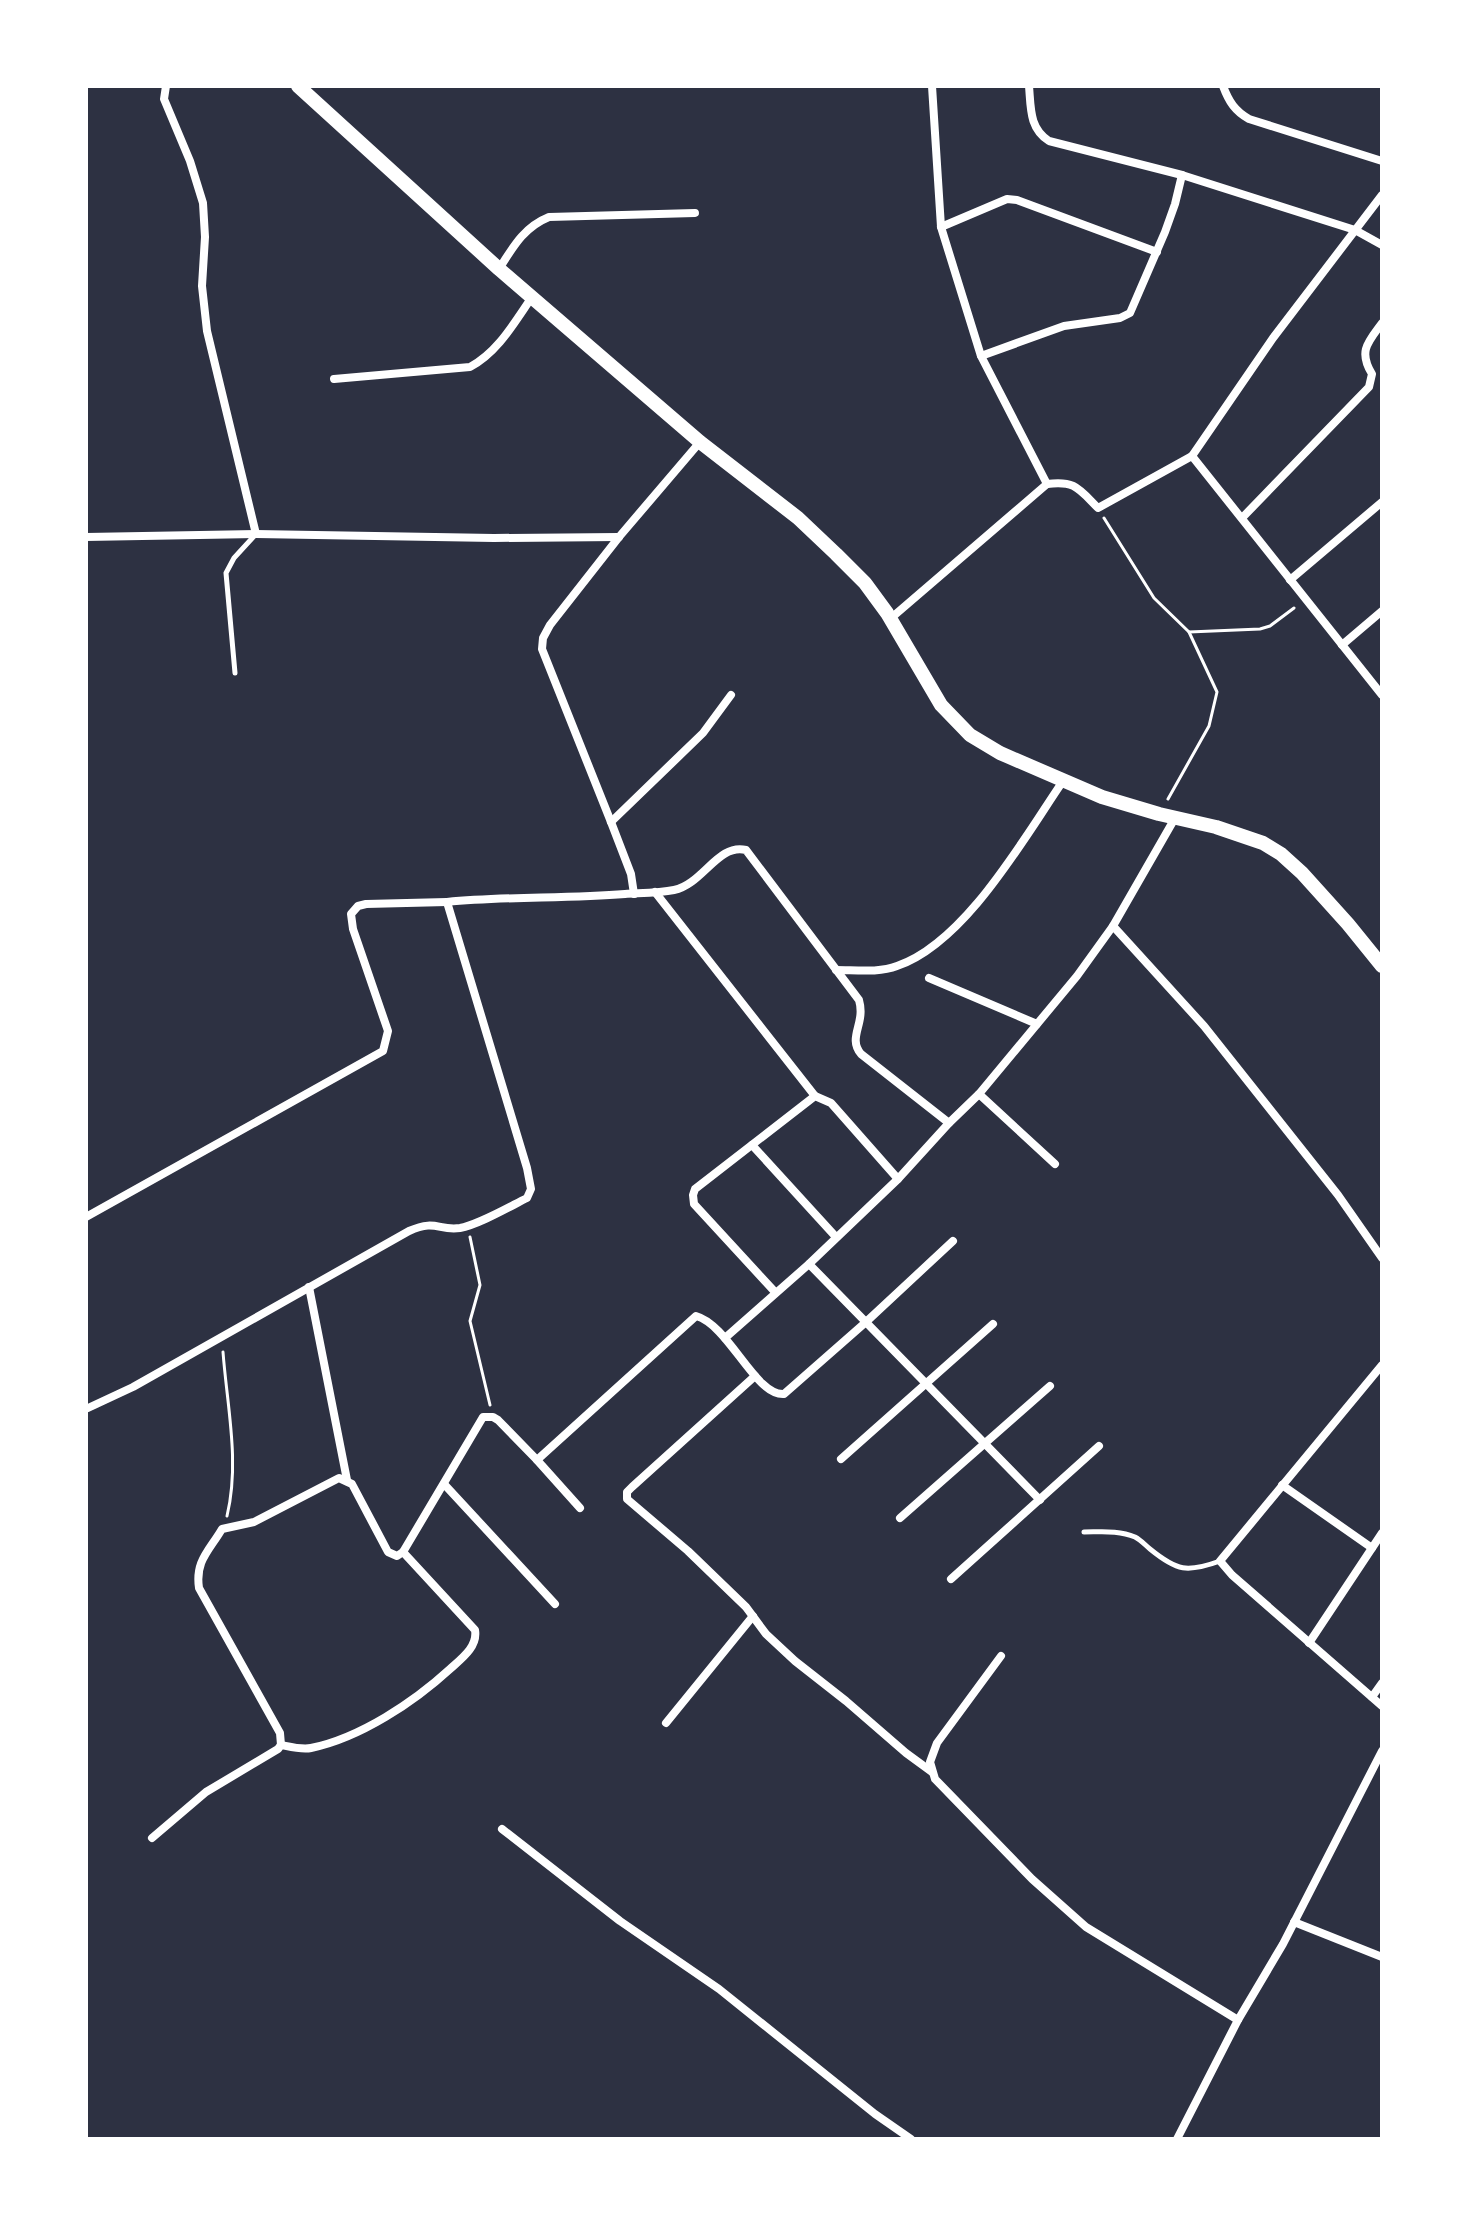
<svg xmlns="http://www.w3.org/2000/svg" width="1468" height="2225" font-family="Arial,sans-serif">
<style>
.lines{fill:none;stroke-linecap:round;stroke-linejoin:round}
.path{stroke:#fff;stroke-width:3}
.service{stroke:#fff;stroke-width:5}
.minor{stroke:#fff;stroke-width:8}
.tertiary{stroke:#fff;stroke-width:14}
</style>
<rect width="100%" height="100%" fill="#2d3142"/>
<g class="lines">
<g class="path">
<polyline points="1104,518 1154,598 1189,632 1217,692 1209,726 1168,799"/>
<polyline points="1189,632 1260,629 1270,626 1294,608"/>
<polyline points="470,1237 480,1285 470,1321 490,1405"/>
<path d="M 223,1352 C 227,1406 240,1462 227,1516"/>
</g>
<g class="service">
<polyline points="235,673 226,573 234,558 256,534"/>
<path d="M 1084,1532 C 1101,1532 1119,1530 1135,1537 C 1141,1540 1145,1545 1150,1549 C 1177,1571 1187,1573 1220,1561"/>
</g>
<g class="minor">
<polyline points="166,86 164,99 190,161 203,203 205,237 202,286 207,331 256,534"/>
<polyline points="932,86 941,227 981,356 1047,484"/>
<path d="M 1029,86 C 1031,108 1029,128 1049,141 L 1182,175 L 1355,230 L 1382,245"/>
<path d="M 1223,86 C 1229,102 1235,111 1249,119 L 1382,161"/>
<polyline points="941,227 1007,199 1017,200 1157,252"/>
<path d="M 499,269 C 513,247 524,227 549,217 L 695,213"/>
<polyline points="981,356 1064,326 1120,318 1130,313 1165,232 1175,204 1182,175"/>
<path d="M 334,379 L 470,367 C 498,352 514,323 532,297"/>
<polyline points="1192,456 1382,695"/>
<path d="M 1047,484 C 1075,480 1079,489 1098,508 L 1192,456 L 1273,338 L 1382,195"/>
<path d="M 1242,518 L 1369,387 L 1372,374 C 1358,351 1368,342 1382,323"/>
<polyline points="86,537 256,534 494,538 619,537"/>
<polyline points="1290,580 1382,502"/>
<polyline points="890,619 1047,484"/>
<polyline points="1342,645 1382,611"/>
<polyline points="611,822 703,733 731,695"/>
<polyline points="655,892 815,1096"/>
<polyline points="634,894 631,874 611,822 542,649 543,638 550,625 619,537 700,442"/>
<polyline points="1113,926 1204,1026 1338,1195 1382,1258"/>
<path d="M 836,970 C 856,970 879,973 897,966 C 965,943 1024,838 1063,781"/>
<polyline points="929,978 1037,1024"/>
<polyline points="979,1094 1055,1164"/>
<polyline points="752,1145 836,1237"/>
<polyline points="86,1217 383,1051 388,1031 353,929 351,914 358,906 366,904 447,902"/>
<polyline points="809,1264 1040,1500"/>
<polyline points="309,1287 347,1480"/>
<polyline points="775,1292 694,1204 693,1195 695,1189 815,1096 831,1103 898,1179"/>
<polyline points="725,1338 809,1264 898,1179 949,1123 979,1094 1077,976 1113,926 1175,818"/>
<polyline points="1382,1365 1220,1561 1232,1575 1382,1706"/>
<polyline points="755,1376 632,1487 627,1492 627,1499 688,1551 746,1607 766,1634 795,1661 846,1701 906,1753 932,1772"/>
<path d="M 88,1408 L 133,1387 L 409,1231 C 436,1219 438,1231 460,1228 C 478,1225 509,1207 527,1198 L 531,1189 L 527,1168 L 447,902 C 506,896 566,899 625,894 C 641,893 659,893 674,890 C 703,884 718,843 746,850 L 859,1000 C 866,1024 847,1037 861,1054 L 949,1123"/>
<polyline points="841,1459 993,1324"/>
<polyline points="537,1460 580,1508"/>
<polyline points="444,1484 555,1604"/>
<polyline points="1282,1485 1372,1548"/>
<polyline points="900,1518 1050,1386"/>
<polyline points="951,1579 1099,1446"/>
<polyline points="1309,1643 1382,1533"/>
<polyline points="1001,1656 937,1743 930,1762 935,1779 1032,1879 1086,1927 1238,2020"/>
<polyline points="1372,1697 1382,1683"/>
<polyline points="666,1723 753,1616"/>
<path d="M 281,1745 L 280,1733 L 199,1588 C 195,1561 209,1551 222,1529 L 254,1522 L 339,1478 L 352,1484 L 388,1552 L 397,1556 L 403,1552 L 483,1417 L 493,1417 L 498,1420 L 537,1460 L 696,1316 C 729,1325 755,1396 784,1394 L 866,1322 L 953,1241"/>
<polyline points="502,1829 620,1921 719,1989 875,2114 911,2139"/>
<path d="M 152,1838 L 206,1792 L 278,1749 L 281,1745 C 291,1747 302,1750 311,1748 C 360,1738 414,1702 450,1669 C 461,1659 478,1647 475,1630 L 403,1552"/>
<polyline points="1294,1922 1382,1957"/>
<polyline points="1177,2139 1238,2020 1283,1944 1382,1751"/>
</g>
<polyline class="tertiary" points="298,86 499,269 700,442 798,518 836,554 865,583 887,613 941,705 970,735 1000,753 1102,797 1159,814 1216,827 1263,843 1281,854 1302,873 1348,924 1382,966"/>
</g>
<rect width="1468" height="2225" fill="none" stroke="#ffffff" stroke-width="176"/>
</svg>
